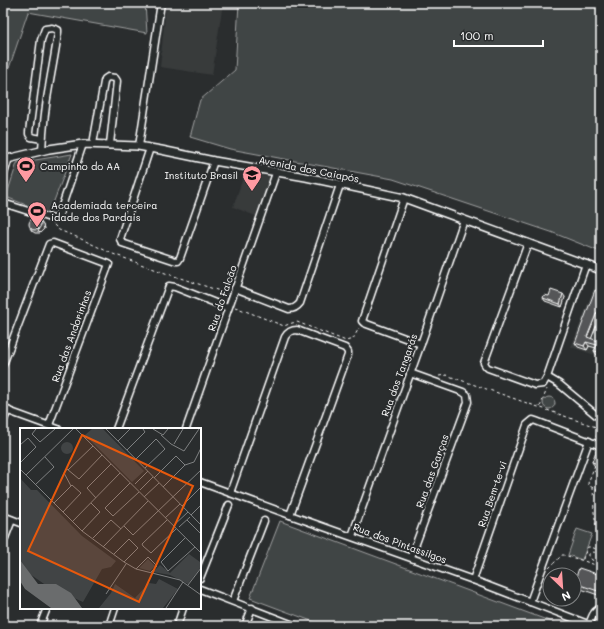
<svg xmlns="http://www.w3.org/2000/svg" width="604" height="629" font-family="Mali,sans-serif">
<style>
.built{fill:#373a3b}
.green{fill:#414445;stroke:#a0a2a2}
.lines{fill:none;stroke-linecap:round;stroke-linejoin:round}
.minor-casing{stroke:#fff;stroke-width:9}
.major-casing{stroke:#fff;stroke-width:10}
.path{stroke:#fff;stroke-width:1;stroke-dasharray:3 3;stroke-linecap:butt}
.minor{stroke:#2a2d2e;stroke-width:6}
.major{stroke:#2a2d2e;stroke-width:7}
.wall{fill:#494b4c;stroke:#fff}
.shaded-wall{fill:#3c3d3e;stroke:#fff}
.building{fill:#555758;stroke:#fff}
.labels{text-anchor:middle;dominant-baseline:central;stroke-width:4;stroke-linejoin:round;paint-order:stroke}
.poi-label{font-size:10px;fill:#fff;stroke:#2a2d2e;text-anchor:start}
.street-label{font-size:10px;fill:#fff;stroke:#2a2d2e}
.inset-road{fill:none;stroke:#7f8182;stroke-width:1}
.view{fill:#e8590c;fill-opacity:0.15;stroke:#e8590c;stroke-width:2}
.inset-edge{fill:none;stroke:#fff;stroke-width:2}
</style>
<rect width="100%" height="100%" fill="#2a2d2e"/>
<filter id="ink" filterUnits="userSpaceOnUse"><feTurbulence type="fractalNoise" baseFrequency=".025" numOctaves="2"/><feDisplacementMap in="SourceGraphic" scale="8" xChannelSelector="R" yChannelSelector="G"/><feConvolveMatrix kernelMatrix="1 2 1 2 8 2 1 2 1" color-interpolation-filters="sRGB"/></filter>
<g filter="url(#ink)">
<g class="built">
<polygon points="166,3 223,3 212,75 160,67"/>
<polygon points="245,172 270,177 258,217 233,207"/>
<polygon points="600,272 601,273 601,357 571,347"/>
</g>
<g class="green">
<polygon points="3,3 145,3 147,33 28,12 3,86"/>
<polygon points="239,3 601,3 601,252 551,232 393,179 230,149 190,137 200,100 235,70"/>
<polygon points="72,154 49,214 6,197 17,163"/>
<circle cx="549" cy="403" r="6"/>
<polygon points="280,521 563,626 325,626 250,598"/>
<polygon points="577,529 592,534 582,560 568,555"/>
</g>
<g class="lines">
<g class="minor-casing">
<g id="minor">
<polyline points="93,144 104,82 105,79 108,77 115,78 117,81 110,144"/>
<polyline points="139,146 161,3"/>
<polyline points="150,148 120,239 122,243 176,261 178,261 180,258 214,161"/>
<path d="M 42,151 C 43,129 45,108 49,87 C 52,68 56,50 58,32 L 58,30 L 52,28 L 45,29 L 41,40 L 29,132 L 29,134 L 31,137 L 42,139"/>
<polyline points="3,177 9,158"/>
<polyline points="404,198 362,321 364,323 421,344"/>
<polyline points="3,203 53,219 57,218 59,215 83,144"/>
<polyline points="528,243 484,363 486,366 488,368 535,385 543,384 547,377 586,264"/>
<path d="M 235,288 L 289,309 C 294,309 297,307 300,303 L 340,185"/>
<polyline points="3,365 49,244 53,243 109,264 49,425"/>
<polyline points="410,373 463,392 467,395 468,402 411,557"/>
<polyline points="547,377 559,384 601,419"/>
<polyline points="3,409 58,429"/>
<polyline points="3,422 8,410"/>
<polyline points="116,429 169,286 175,287 228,308"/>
<polyline points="186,429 276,173"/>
<polyline points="200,482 290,515 473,580 593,626"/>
<path d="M 230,493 L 285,337 C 288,332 291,330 297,330 L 345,348 L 348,352 L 348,355 L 290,515"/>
<polyline points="3,516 21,523"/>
<polyline points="352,536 421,344 464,220"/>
<polyline points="3,543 12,520"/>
<polyline points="200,578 229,505"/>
<polyline points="473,580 527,425 533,420 536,421 601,446"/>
<polyline points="200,589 296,626"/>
<polyline points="233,601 264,521"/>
<polyline points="530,602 589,441"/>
<path d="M 589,625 C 592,617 593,611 601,608"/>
<polyline points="40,626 47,608"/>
<polyline points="109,626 115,608"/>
<polyline points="177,626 183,608"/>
<polyline points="245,626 252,608"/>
</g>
</g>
<g class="major-casing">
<polyline id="major" points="3,160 49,149 83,144 138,146 161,150 214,161 306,177 404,198 601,270"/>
</g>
<g class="path">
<polyline points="54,225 59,230 79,238 113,254 168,274 220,291 226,295"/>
<polyline points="235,307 284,326 292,323 297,322 346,341 353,339 359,328"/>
<path d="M 439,376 L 446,375 L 596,427 C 600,431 598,433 596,437"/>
<polyline points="540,407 547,389"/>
<polyline points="595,465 588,483 589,486 601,491"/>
<polyline points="594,471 601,474"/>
<polyline points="593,487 594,512 597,531 601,543"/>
<polyline points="601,551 591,547 588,547 583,558 584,561 601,567"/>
<polyline points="601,553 592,552 589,554 589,556 592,560 601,564"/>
<polyline points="549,568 562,555 564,555 584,561"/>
</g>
<use href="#minor" class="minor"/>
<use href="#major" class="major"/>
</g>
<g class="wall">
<polygon points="43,225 44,229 40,233 35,233 32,231 30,228"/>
<polygon points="601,293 601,317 600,316 591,339 601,342 601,356 597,355 594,351 596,348 589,346 587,350 578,347 575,343"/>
<polygon points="549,296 565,297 562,307 545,301 543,298"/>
<polygon points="601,444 601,469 596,468 592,462"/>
<polygon points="600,575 601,577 601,596 578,588 574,583"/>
</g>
<g class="shaded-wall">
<polygon points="41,222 43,225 44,229 40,233 38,231"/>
<polygon points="563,294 565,297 562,307 560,304"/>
<polygon points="597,312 600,316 590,342 587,337"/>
<polygon points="586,342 589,346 587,350 584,346"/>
<polygon points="601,346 601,355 599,352"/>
</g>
<g class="building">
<circle cx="35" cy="224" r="6"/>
<polygon points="551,290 563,294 560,304 543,298 544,295 549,296"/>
<polygon points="595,290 601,293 601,301 600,304 601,304 601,314 597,312 587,337 601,342 601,347 599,352 594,351 597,345 586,342 584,346 575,343"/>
<polygon points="601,318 601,327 598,326"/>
<polygon points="599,443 601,444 601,465 592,462"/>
<polygon points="579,568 600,575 599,577 601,578 601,592 574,583"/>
</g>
</g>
<defs>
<g id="stadium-pin" transform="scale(1)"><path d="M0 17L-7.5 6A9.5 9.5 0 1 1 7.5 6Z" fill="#ff9aa2" stroke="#2a2d2e"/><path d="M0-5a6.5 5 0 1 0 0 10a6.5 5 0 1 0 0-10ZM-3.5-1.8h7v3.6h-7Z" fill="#111"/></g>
<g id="school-pin" transform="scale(1)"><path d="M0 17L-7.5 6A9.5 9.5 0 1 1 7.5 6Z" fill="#ff9aa2" stroke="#2a2d2e"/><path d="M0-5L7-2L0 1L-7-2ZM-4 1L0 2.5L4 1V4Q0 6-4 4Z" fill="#111"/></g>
</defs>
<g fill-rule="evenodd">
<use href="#stadium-pin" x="26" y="166"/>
<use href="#school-pin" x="252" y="175"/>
<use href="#stadium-pin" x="37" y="211"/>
</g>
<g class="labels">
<g class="poi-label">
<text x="40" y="166">Campinho do AA</text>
<text x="238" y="175" text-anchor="end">Instituto Brasil</text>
<text x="51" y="205">Academiada terceira<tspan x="51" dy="12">idade dos Pardais</tspan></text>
</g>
<g class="street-label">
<text transform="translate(309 169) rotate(11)">Avenida dos Caiapós</text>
<text transform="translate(222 298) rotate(-71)">Rua do Falcão</text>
<text transform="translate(71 336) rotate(-70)">Rua das Andorinhas</text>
<text transform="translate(399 375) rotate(-70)">Rua dos Tangarás</text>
<text transform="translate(432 471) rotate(-70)">Rua das Garças</text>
<text transform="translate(492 494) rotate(-71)">Rua Bem-te-vi</text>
<text transform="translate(400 543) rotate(20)">Rua dos Pintassilgos</text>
</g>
</g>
<g transform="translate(20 428)">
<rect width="181" height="181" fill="#2a2d2e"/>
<path d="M 72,1 L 83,1 L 124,43 L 112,54 L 65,7 ZM41 20a6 6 0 1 1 12 0a6 6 0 1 1-12 0ZM 0,50 L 11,62 L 17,62 L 62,108 L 96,133 L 91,139 L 82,141 L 63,174 L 27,158 L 7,144 L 0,135 ZM 169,126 L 180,134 L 181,139 L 168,156 L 150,147 L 133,144 L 140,137 L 150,145 ZM 128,131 L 135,138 L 130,143 L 119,140 ZM 139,151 L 158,161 L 143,180 L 79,180 L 91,165 L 95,156 L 115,170 L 129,155 L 136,156 Z" fill="#414445"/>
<path d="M 0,132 L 18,156 L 36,156 L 51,165 L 62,180 L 31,180 L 5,161 L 0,153 Z" fill="#6a6c6d"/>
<path class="inset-road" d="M 16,1 L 12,6 L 20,14 L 35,1M 56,1 L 181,125M 86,1 L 181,97M 133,1 L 143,7 L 148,1M 141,7 L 151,16 L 164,23 L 179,1M 98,13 L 110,1M 154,16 L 163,1M 0,17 L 8,10 L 16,19 L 0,35M 107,22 L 125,4 L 123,1M 116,31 L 136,11 L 138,13 L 145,21 L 125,40M 174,34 L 181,20M 0,41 L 62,103 L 104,134 L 116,141 L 160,152 L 181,167M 48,42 L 73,18M 6,47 L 53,1M 134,50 L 156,28 L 165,37M 110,55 L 85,80 L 93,88 L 119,64M 115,56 L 128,43M 15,57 L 34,39 L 25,29M 51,58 L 44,45 L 47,41 L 59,51 L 82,27M 143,59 L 165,37 L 174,34M 120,62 L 133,49M 124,69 L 139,55M 76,70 L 67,60 L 91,36M 34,75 L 52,57 L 61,65 L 43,84M 162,78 L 181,59M 171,87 L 181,77M 145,90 L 160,76M 147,92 L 122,116 L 123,118 L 131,125 L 156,101M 167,92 L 181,106M 52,94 L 100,45M 104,98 L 113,107 L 181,42M 153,98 L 168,84M 159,99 L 170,89M 62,103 L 80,84 L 71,75M 73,110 L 91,92 L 101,101M 165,110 L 141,134 L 148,143 L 175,119M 83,119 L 128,73M 94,126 L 109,111 L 118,120 L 104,134M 116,141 L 128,129 L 137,138 L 131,144M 168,157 L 181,140M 86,166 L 106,136M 146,180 L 163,154"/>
<path class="view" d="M 62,7 L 173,58 L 119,174 L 8,123 Z"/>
<rect width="181" height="181" class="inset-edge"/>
</g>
<rect width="604" height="629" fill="none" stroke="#2a2d2e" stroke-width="16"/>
<rect x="8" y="8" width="588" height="613" fill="none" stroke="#fff" stroke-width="1.5" filter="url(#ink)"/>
<g transform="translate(562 587) rotate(155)"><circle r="19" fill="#2a2d2e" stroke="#7f8182"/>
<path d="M0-3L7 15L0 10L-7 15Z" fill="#ff9aa2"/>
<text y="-6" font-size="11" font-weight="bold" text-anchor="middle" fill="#ffffff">N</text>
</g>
<path d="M454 40v6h89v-6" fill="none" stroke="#ffffff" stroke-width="2"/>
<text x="460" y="40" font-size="12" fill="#ffffff" stroke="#2a2d2e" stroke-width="3" paint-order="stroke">100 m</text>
</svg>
